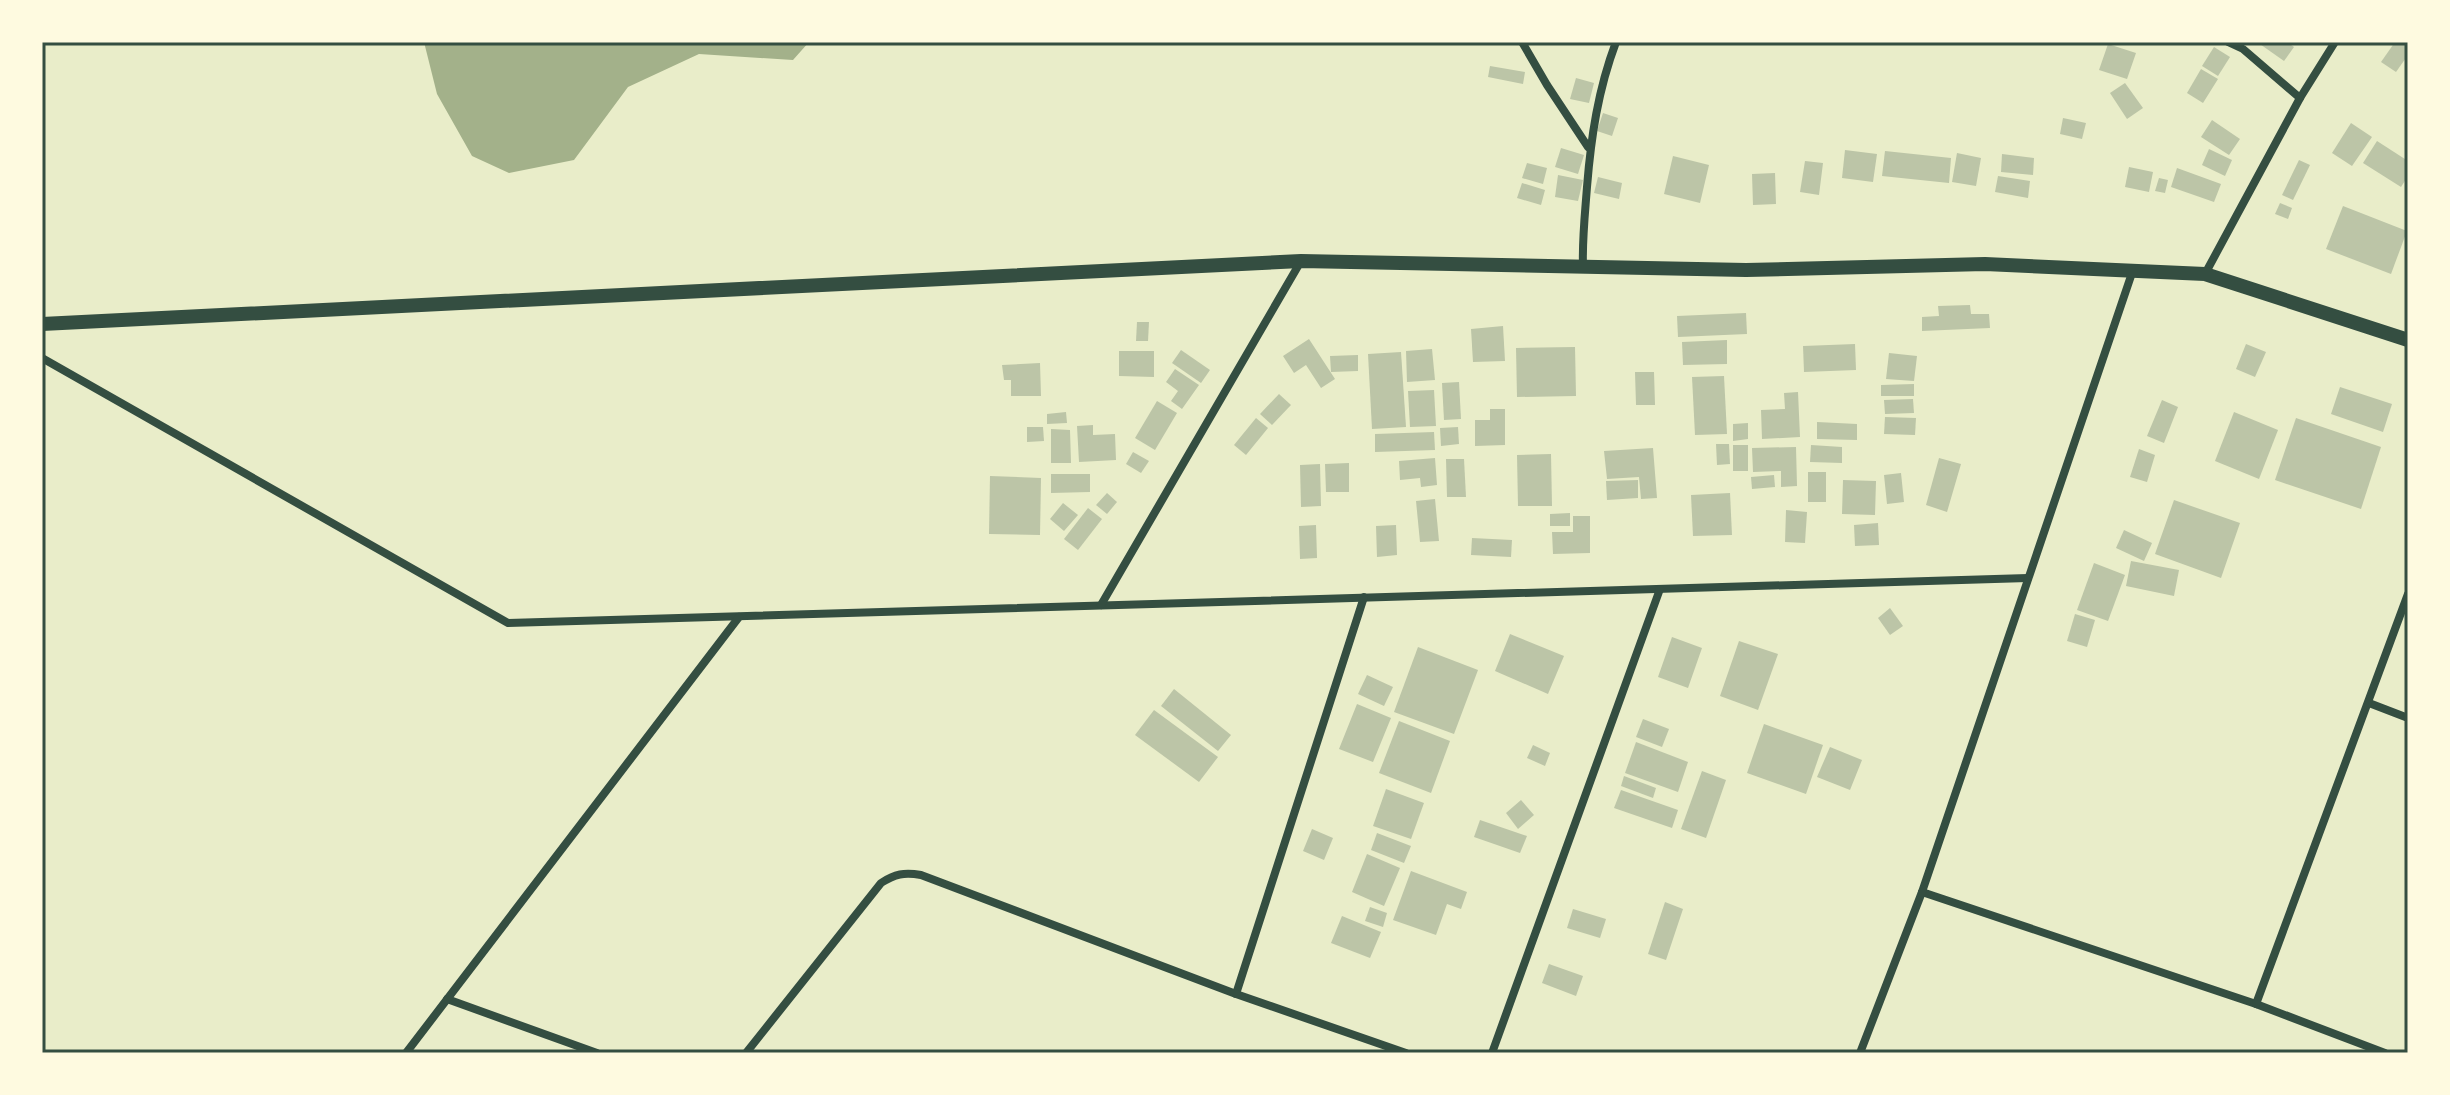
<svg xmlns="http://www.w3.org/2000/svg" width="2450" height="1095" font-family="Arial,sans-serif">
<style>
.water{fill:#a3b18a}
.building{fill:#bcc5a7}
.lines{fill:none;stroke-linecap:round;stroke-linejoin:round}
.minor{stroke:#344e41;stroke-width:8}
.tertiary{stroke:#344e41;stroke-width:14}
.neatline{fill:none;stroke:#344e41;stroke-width:3}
</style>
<rect width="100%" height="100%" fill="#e9edc9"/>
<polygon class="water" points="424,42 809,42 793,60 699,54 628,87 574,160 509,173 472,156 437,94"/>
<g class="building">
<polygon points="2257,42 2287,42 2294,47 2284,61"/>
<polygon points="2395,42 2408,42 2408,55 2396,72 2381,62"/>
<polygon points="2108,44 2136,53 2127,79 2099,70"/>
<polygon points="2214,47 2230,57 2218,76 2202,66"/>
<polygon points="1490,66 1525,72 1523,84 1488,77"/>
<polygon points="2201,69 2218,79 2203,103 2187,93"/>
<polygon points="1576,78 1594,83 1589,103 1570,99"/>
<polygon points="2125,83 2143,108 2127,119 2110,93"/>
<polygon points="1603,113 1618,118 1612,136 1597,131"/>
<polygon points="2063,118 2086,123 2082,139 2060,134"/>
<polygon points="2212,120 2240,139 2229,155 2201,137"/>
<polygon points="2351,123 2372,137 2352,166 2332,153"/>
<polygon points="2377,141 2408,161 2408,176 2401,187 2363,163"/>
<polygon points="1561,148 1584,155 1578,174 1555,167"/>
<polygon points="2209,149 2232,160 2225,176 2202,165"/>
<polygon points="1845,150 1877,154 1873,182 1842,178"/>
<polygon points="1885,151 1951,158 1949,183 1882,176"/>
<polygon points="1957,153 1981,158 1976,186 1952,182"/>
<polygon points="2002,154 2034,158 2033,175 2001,172"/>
<polygon points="1673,156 1709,165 1700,203 1664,194"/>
<polygon points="2299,160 2310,165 2293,200 2282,195"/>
<polygon points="1805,161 1823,163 1819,195 1800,192"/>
<polygon points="1527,163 1547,168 1543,184 1522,178"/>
<polygon points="2129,167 2153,172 2149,192 2125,187"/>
<polygon points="2177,168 2221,184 2214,202 2171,187"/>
<polygon points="1775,173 1776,204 1753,205 1752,174"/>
<polygon points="1558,175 1583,180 1578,201 1555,197"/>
<polygon points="1998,176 2030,181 2028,198 1995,192"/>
<polygon points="1598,177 1622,183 1619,199 1594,193"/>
<polygon points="2159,178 2168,180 2165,193 2155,191"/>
<polygon points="1522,183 1545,190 1541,205 1517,198"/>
<polygon points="2280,203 2292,208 2288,219 2275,214"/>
<polygon points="2343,206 2407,231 2391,274 2326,249"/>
<polygon points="1970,305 1971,314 1989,314 1990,328 1922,331 1922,317 1939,316 1938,306"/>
<polygon points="1746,313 1747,334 1678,337 1677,316"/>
<polygon points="1137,322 1149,322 1148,341 1136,341"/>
<polygon points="1503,326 1505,361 1473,362 1471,329"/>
<polygon points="1309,339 1335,379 1321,388 1306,365 1294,373 1283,356"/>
<polygon points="1727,340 1727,364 1683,365 1682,342"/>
<polygon points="1855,344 1856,370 1804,372 1803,346"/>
<polygon points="2246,344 2266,352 2255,377 2236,369"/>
<polygon points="1575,347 1576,396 1517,397 1516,348"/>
<polygon points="1432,349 1435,380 1407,382 1406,351"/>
<polygon points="1181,350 1210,370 1201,383 1172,363"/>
<polygon points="1119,351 1154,351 1154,377 1119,376"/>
<polygon points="1401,352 1406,427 1372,429 1368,354"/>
<polygon points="1889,353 1917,356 1914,381 1886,379"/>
<polygon points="1358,355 1358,371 1331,372 1330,356"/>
<polygon points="1040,363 1041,396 1011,396 1011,380 1004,380 1002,365"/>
<polygon points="1175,369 1199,385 1182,409 1171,401 1178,391 1166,382"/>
<polygon points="1635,372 1654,372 1655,405 1636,405"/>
<polygon points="1724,376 1727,434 1695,435 1692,377"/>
<polygon points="1459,382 1461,419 1444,420 1442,383"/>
<polygon points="1914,384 1914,396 1881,396 1881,385"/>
<polygon points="2340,387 2392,404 2383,432 2331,414"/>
<polygon points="1434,390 1436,426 1410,427 1408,391"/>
<polygon points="1798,392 1800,437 1762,439 1761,410 1785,409 1784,393"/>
<polygon points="1279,394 1291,405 1272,425 1260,414"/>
<polygon points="1913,399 1914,413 1885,414 1884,400"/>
<polygon points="2162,400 2178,407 2164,443 2147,436"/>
<polygon points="1157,401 1177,413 1155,450 1135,438"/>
<polygon points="1490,409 1505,409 1505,445 1475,446 1475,420 1490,420"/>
<polygon points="1066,412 1067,423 1047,424 1047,414"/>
<polygon points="2234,412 2278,430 2259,479 2215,461"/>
<polygon points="1885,417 1916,418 1915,435 1884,434"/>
<polygon points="1256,418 1268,428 1246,455 1234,445"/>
<polygon points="2296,418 2381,447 2361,509 2275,480"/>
<polygon points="1817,422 1857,424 1857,440 1817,439"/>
<polygon points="1748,423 1748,439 1733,441 1733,424"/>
<polygon points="1093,425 1093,435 1115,434 1116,460 1079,462 1077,426"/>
<polygon points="1027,427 1043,427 1044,441 1027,442"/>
<polygon points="1458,427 1459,444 1441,446 1440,428"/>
<polygon points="1051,429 1070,430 1071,463 1051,463"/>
<polygon points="1434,432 1435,450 1375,452 1375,434"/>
<polygon points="1716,444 1729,444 1730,464 1717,465"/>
<rect x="1733" y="445" width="15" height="26"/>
<polygon points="1811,445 1842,447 1842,463 1810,462"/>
<polygon points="1796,447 1797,486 1781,487 1781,471 1753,472 1752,448"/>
<polygon points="1653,448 1657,498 1641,499 1639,477 1607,479 1604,451"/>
<polygon points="2139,449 2155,455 2147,482 2130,477"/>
<polygon points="1133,452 1149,461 1141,473 1126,464"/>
<polygon points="1551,454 1552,506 1518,506 1517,455"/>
<polygon points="1435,458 1437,485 1421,487 1420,478 1400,480 1399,461"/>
<polygon points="1939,458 1961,464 1947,512 1926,505"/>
<polygon points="1446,459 1464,459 1466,497 1447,497"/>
<polygon points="1349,463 1349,492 1326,492 1325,464"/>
<polygon points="1320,464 1321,506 1301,507 1300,465"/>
<rect x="1808" y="472" width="18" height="30"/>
<polygon points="1901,473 1904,502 1887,504 1884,475"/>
<polygon points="1051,474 1090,474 1090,492 1051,493"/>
<polygon points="1774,475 1775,487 1752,489 1751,477"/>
<polygon points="990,476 1041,478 1040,535 989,534"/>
<polygon points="1638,480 1638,498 1607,500 1606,481"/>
<polygon points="1843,480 1876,481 1875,515 1842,514"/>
<polygon points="1107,493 1117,502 1107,514 1096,505"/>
<polygon points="1730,493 1732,535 1693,536 1691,495"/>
<polygon points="1435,499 1439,541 1420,542 1416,501"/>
<polygon points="2174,500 2240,523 2221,578 2155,554"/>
<polygon points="1063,503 1078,515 1064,531 1050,519"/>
<polygon points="1088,508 1102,519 1078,550 1064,539"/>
<polygon points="1786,510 1807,512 1805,543 1785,542"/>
<polygon points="1570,513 1570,526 1550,526 1550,514"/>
<polygon points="1573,516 1590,516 1590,553 1553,554 1552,532 1573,532"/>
<polygon points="1878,523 1879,545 1855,546 1854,525"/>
<polygon points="1316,525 1317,558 1300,559 1299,526"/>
<polygon points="1396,525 1397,555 1377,557 1376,526"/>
<polygon points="2124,530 2152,543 2144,561 2116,548"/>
<polygon points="1472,538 1512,540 1511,557 1471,555"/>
<polygon points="2131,561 2179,570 2174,596 2126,586"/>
<polygon points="2094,563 2125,575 2108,621 2077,610"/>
<polygon points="1890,608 1903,626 1890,635 1878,618"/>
<polygon points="2075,614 2095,620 2087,647 2067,641"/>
<polygon points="1510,634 1564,656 1548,694 1495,671"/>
<polygon points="1672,637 1702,648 1688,688 1658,677"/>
<polygon points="1739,641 1778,654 1758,710 1720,696"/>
<polygon points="1418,647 1478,670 1454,734 1394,712"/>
<polygon points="1367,675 1393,687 1384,706 1358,694"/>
<polygon points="1174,689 1231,735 1218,751 1161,706"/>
<polygon points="1357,704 1391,718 1373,762 1339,749"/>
<polygon points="1154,710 1218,757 1199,782 1135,735"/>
<polygon points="1643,719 1669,729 1662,747 1636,737"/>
<polygon points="1399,721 1450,741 1431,793 1379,773"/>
<polygon points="1764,724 1823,745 1806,794 1747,773"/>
<polygon points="1636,742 1688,762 1678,792 1625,773"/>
<polygon points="1533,745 1550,753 1545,766 1527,758"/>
<polygon points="1830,747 1862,760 1850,790 1817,777"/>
<polygon points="1702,771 1726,780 1706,838 1681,829"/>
<polygon points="1624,776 1656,788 1653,798 1621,786"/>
<polygon points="1386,789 1424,803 1411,839 1373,826"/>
<polygon points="1621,790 1678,810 1672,828 1614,808"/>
<polygon points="1521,800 1534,815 1518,829 1506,813"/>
<polygon points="1480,820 1527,836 1520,853 1474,837"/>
<polygon points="1312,829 1333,838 1324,860 1303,851"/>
<polygon points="1377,833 1411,846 1404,863 1371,850"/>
<polygon points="1367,854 1400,868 1384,906 1352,892"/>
<polygon points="1411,871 1467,892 1461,909 1447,904 1436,935 1393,920"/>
<polygon points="1665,902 1683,909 1666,960 1648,954"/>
<polygon points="1370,907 1387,913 1383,927 1365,921"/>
<polygon points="1573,909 1606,919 1600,938 1567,928"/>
<polygon points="1342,916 1381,932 1370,958 1331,943"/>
<polygon points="1549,964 1583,976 1576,996 1542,983"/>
</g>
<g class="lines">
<g class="minor">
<polyline points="1522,42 1547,85 1588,147"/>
<polyline points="2228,42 2243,49 2300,98"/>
<path d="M 1583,267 C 1582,240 1585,214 1587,187 C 1591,137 1598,90 1616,42"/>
<polyline points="2205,274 2300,98 2335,42"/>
<polyline points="42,358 508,623 2028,578"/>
<polyline points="1101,605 1301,261"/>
<polyline points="2369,703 2408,718"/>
<polyline points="1922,892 2256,1004 2385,1053"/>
<polyline points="1236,994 1364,597"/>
<polyline points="447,999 597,1053"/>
<polyline points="2256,1004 2408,594"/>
<polyline points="406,1053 739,617"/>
<path d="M 746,1053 L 881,883 C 895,874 904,872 921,875 L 1236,994 L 1406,1053"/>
<polyline points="1492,1053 1660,589"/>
<polyline points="1860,1053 1922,892 2133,270"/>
</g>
<polyline class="tertiary" points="42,324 1301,261 1746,270 1985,264 2205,274 2408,340"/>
</g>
<rect width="2450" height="1095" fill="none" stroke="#fefae0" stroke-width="88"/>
<rect x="44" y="44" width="2362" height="1007" class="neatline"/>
</svg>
